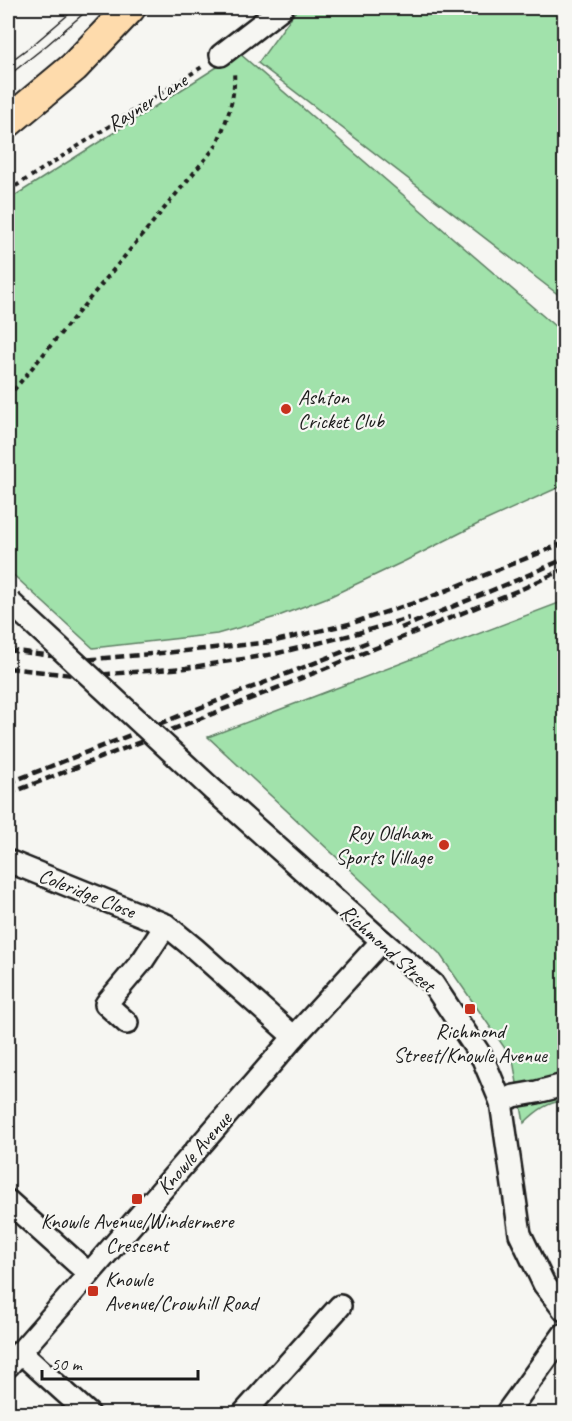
<svg xmlns="http://www.w3.org/2000/svg" width="572" height="1421" font-family="Caveat,sans-serif">
<style>
.green{fill:#a1e2ab;stroke:#5e7f64;stroke-width:1.5}
.lines{fill:none;stroke-linecap:round;stroke-linejoin:round}
.minor-casing{stroke:#1c1c1c;stroke-width:26}
.highway-casing{stroke:#1c1c1c;stroke-width:34}
.path{stroke:#1c1c1c;stroke-width:4;stroke-dasharray:4.5 4.5;stroke-linecap:butt}
.minor{stroke:#f6f6f2;stroke-width:21}
.highway{stroke:#fedbac;stroke-width:30}
.tram{stroke:#1c1c1c;stroke-width:1.5}
.rail{stroke:#1c1c1c;stroke-width:4.5;stroke-dasharray:9 4.5;stroke-linecap:butt}
.minor-bridge-casing{stroke:#1c1c1c;stroke-width:26;stroke-linecap:butt}
.minor-bridge{stroke:#f6f6f2;stroke-width:21}
.poi-dot{fill:#c8321e;stroke:#f6f6f2;stroke-width:2}
.labels{text-anchor:middle;dominant-baseline:central;stroke-width:4.5;stroke-linejoin:round;paint-order:stroke}
.street-label{font-size:21px;fill:#1c1c1c;stroke:#f6f6f2}
.poi-label{font-size:21px;fill:#1c1c1c;stroke:#f6f6f2;text-anchor:start}
</style>
<rect width="100%" height="100%" fill="#f6f6f2"/>
<filter id="ink" filterUnits="userSpaceOnUse"><feTurbulence type="fractalNoise" baseFrequency=".0167" numOctaves="2"/><feDisplacementMap in="SourceGraphic" scale="12" xChannelSelector="R" yChannelSelector="G"/><feConvolveMatrix kernelMatrix="1 2 1 2 8 2 1 2 1" color-interpolation-filters="sRGB"/></filter>
<g filter="url(#ink)">
<g class="green">
<polygon points="298,8 564,8 564,299 258,63"/>
<polygon points="239,53 564,334 564,485 480,523 405,561 331,596 276,617 217,634 93,648 8,570 8,200"/>
<path d="M 564,601 L 564,1102 C 550,1100 534,1113 524,1123 L 513,1060 L 439,953 L 208,737 Z"/>
</g>
<g class="lines">
<g class="minor-casing">
<g id="minor">
<polyline points="221,55 273,15 282,8"/>
<polyline points="213,790 382,941 433,984 483,1059 501,1102 520,1234 544,1284 564,1310"/>
<polyline points="8,861 166,925 194,948 294,1037"/>
<polyline points="127,1023 106,1004 143,960 166,925"/>
<polyline points="501,1102 514,1096 537,1092 564,1085"/>
<polyline points="8,1201 89,1274"/>
<polyline points="20,1352 89,1414"/>
<polyline points="8,1366 89,1274 294,1037 382,941"/>
<polyline points="243,1414 340,1306"/>
<polyline points="506,1414 564,1334"/>
</g>
</g>
<g class="highway-casing">
<polyline id="highway" points="8,122 74,67 130,8"/>
</g>
<g class="path">
<polyline points="8,76 13,83 11,85"/>
<polyline points="8,191 205,65"/>
<path d="M 8,397 L 216,146 C 226,122 236,98 234,71"/>
</g>
<use href="#minor" class="minor"/>
<use href="#highway" class="highway"/>
<g class="tram">
<polyline points="8,63 35,43 76,8"/>
<polyline points="8,76 47,45 90,8"/>
</g>
<g class="rail">
<polyline points="401,628 517,580 564,559"/>
<polyline points="8,650 82,660 185,651 271,642 349,624 423,600 564,543"/>
<polyline points="8,668 81,676 186,668 274,654 351,635 409,618"/>
<polyline points="8,783 368,642"/>
<polyline points="8,794 240,703 524,588 564,569"/>
</g>
<g class="minor-bridge-casing">
<polyline id="minor-bridge" points="10,602 213,790"/>
</g>
<use href="#minor-bridge" class="minor-bridge"/>
</g>
</g>
<g class="poi-dot">
<circle cx="286" cy="409" r="6"/>
<circle cx="444" cy="845" r="6"/>
<rect x="464" y="1003" width="12" height="12" rx="3"/>
<rect x="131" y="1193" width="12" height="12" rx="3"/>
<rect x="87" y="1285" width="12" height="12" rx="3"/>
</g>
<g class="labels">
<g class="street-label">
<text transform="translate(147 102) rotate(-32)">Rayner Lane</text>
<text transform="translate(87 893) rotate(22)">Coleridge Close</text>
<text transform="translate(388 948) rotate(42)">Richmond Street</text>
<text transform="translate(194 1153) rotate(-49)">Knowle Avenue</text>
</g>
<g class="poi-label">
<text x="298" y="397">Ashton<tspan x="298" dy="24">Cricket Club</tspan></text>
<text x="432" y="833" text-anchor="end">Roy Oldham<tspan x="432" dy="24">Sports Village</tspan></text>
<text x="470" y="1031" text-anchor="middle">Richmond<tspan x="470" dy="24">Street/Knowle Avenue</tspan></text>
<text x="137" y="1221" text-anchor="middle">Knowle Avenue/Windermere<tspan x="137" dy="24">Crescent</tspan></text>
<text x="105" y="1279">Knowle<tspan x="105" dy="24">Avenue/Crowhill Road</tspan></text>
</g>
</g>
<rect width="572" height="1421" fill="none" stroke="#f6f6f2" stroke-width="30"/>
<rect x="15" y="15" width="542" height="1391" fill="none" stroke="#1c1c1c" stroke-width="2" filter="url(#ink)"/>
<path d="M42 1370v9h156v-9" fill="none" stroke="#1c1c1c" stroke-width="3"/>
<text x="51" y="1370" font-size="18" fill="#1c1c1c" stroke="#f6f6f2" stroke-width="4.5" paint-order="stroke">50 m</text>
</svg>
